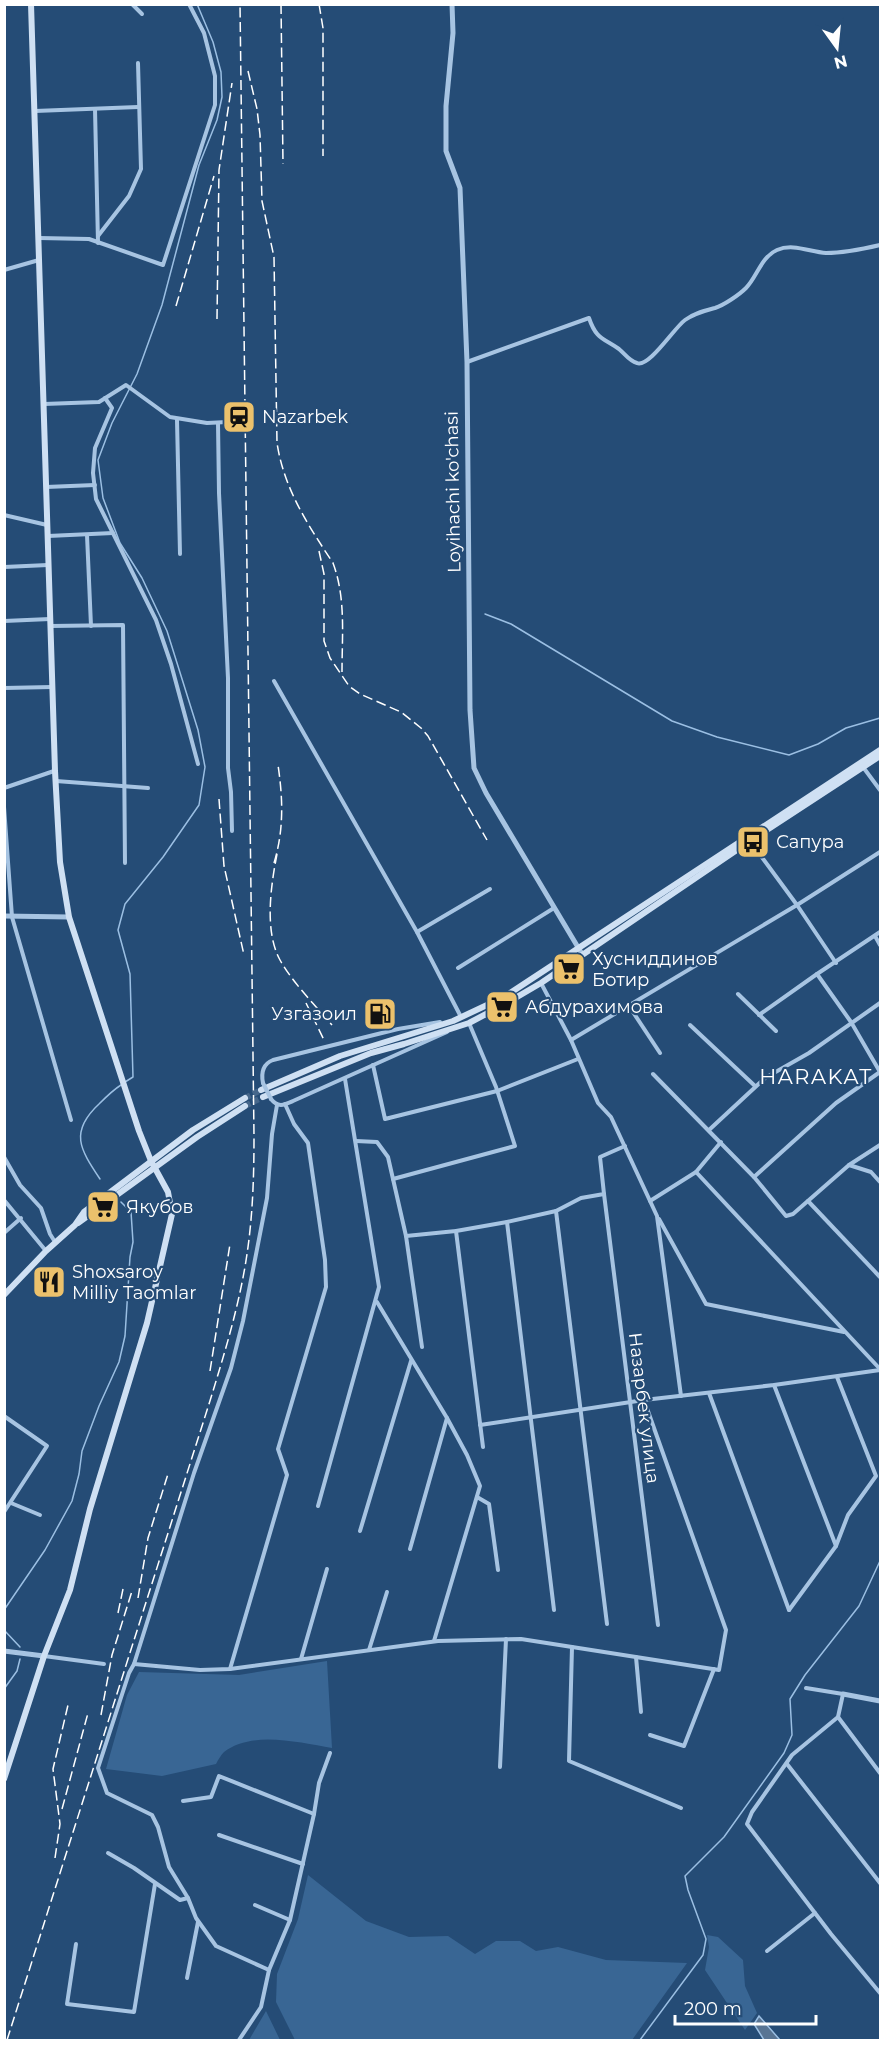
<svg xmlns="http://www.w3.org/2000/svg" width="885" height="2045" font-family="Montserrat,sans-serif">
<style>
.green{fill:#396694}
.water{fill:#587493;stroke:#9bbfe3;stroke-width:1.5}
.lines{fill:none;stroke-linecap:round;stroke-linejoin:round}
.stream{stroke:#9bbfe3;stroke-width:1.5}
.secondary-tunnel{stroke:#46678b;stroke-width:6;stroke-dasharray:6 3;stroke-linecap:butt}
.minor{stroke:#a7c4e2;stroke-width:4}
.tertiary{stroke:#a7c4e2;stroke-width:5}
.secondary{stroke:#cfe0f3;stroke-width:6}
.rail{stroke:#fff;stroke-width:1.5;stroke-dasharray:10 4.5;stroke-linecap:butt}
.minor-bridge{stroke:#a7c4e2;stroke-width:4}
.labels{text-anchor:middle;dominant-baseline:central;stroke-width:4.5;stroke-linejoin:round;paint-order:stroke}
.poi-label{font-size:18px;fill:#fff;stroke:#254c76;text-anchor:start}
.street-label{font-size:18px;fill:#fff;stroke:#254c76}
.quarter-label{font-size:21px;letter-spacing:1.5px;fill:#fff;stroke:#254c76}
</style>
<rect width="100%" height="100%" fill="#254c76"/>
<g class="green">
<path d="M 327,1661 L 332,1748 C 300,1743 252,1730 224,1752 C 221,1755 218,1760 216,1764 L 162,1776 L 106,1769 L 127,1695 L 139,1672 L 239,1675 Z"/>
<polygon points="308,1875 366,1921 409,1937 448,1936 475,1954 496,1941 520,1941 536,1951 558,1947 606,1960 687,1963 632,2040 295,2040 276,2002 277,1974 298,1919"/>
<polygon points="707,1935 718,1937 743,1960 745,1986 757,2013 745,2030 705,1970 709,1947"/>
<polygon points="266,2011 280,2040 248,2040 249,2040"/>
</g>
<polygon class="water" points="759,2016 780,2040 764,2040 754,2024"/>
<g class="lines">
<g class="stream">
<polyline points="485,614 511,624 672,721 717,737 789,755 818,744 846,728 880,718"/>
<polyline points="125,1082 133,1077 130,974 118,930 125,904 163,857 199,805 205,767 198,730 167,631 142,578 120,543 103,498 98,460 112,423 137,374 162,305 199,165 217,120 222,97 221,72 213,42 197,4"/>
<path d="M 100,1179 C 80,1149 69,1132 99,1104 C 106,1097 113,1090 121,1085"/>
<polyline points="4,1610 45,1550 72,1501 79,1474 82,1451 99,1406 119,1362 125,1336 130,1257 133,1242 131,1212 121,1202"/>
<polyline points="4,1630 20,1647"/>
<polyline points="4,1689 17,1671 20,1659"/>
<polyline points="640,2040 703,1955 706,1939 688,1890 685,1876 724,1837 784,1753 792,1735 790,1699 805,1675 859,1606 880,1561"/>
</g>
<g class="secondary-tunnel">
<polyline points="245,1098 261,1090"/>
<polyline points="245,1106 263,1097"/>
</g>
<g class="minor">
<polyline points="132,4 142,14"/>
<polyline points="95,109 98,243"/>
<polyline points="35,111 138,107"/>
<polyline points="98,236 129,196 141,169 138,63"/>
<polyline points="39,238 89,239 163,265 215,105 215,76 204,33 189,4"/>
<polyline points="4,270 39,260"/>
<path d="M 467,362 L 589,318 C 596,339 603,338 619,349 C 625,354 629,361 637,363 C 649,368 674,328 685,320 C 695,313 704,311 715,308 C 724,305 739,295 746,288 C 757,277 761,257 777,250 C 793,243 810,252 826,253 C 845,253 863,249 880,245"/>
<polyline points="105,398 112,408 95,448 93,473 96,499 156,620 171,664 198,764"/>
<polyline points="44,404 99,402 126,385 170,417 207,423 227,422"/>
<polyline points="177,420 180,554"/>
<polyline points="218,423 219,493 228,678 228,768 231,792 232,831"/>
<polyline points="46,487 95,485"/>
<polyline points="4,515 47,525"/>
<polyline points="87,535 91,626"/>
<polyline points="48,536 113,533"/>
<polyline points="4,567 48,565"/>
<polyline points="4,621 50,619"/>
<polyline points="51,626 123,625 125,863"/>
<polyline points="274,681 417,932 461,1017"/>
<polyline points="4,688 52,687"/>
<polyline points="863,767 880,790"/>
<polyline points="56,781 148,788"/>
<polyline points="4,788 54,771"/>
<polyline points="4,807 12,917 71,1120"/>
<polyline points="750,841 797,905 836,963"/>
<polyline points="417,932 490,889"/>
<polyline points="875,936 880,945"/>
<polyline points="458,968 554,908"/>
<polyline points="817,974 851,1022 880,1072"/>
<polyline points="541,983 571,1040 598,1103 611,1117 657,1216 681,1396"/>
<polyline points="738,994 776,1031"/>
<polyline points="629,1006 660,1053"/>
<polyline points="759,1015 817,974 880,932"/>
<polyline points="690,1025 755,1086"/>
<polyline points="571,1040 797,905 880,852"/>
<polyline points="373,1065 385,1119 497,1091 578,1059"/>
<polyline points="653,1074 754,1177 786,1216 793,1214 849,1165 871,1172 880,1182"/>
<path d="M 263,1083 C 261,1073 263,1064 273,1060 L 398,1029 L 440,1022"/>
<path d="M 271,1099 C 278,1108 284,1105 293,1101 L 447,1032"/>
<polyline points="709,1130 765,1078 809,1053 880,1003"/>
<polyline points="356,1141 377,1142 388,1157 393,1179 406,1236 422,1347"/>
<polyline points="4,1157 20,1185 41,1208 50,1234 55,1242"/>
<polyline points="849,1165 880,1145"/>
<polyline points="696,1172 880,1369"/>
<polyline points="754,1177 836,1103 880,1072"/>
<polyline points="393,1179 515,1146 496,1087 469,1023"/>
<polyline points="604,1194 658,1625"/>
<polyline points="4,1200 46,1251"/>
<polyline points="650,1201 696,1172 721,1142"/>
<polyline points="808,1201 880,1277"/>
<polyline points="556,1211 607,1624"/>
<polyline points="659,1219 706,1304 844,1332"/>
<polyline points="507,1222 554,1610"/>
<polyline points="456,1231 483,1447"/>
<polyline points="4,1233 21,1218"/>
<polyline points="406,1236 456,1231 507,1222 556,1211 581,1198 604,1194 600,1157 625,1146"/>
<polyline points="377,1302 447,1418 467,1455 480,1486 434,1641"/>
<polyline points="774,1385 836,1546"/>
<polyline points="709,1393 789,1610"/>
<polyline points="4,1416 47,1446 4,1512"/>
<polyline points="480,1425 644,1400 774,1385 880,1370"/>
<polyline points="477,1497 489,1504 498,1570"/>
<polyline points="11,1503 40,1515"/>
<polyline points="318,1506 379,1287 345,1079"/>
<polyline points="360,1531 411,1361"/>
<polyline points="410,1549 447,1418"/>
<polyline points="789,1610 836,1546 848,1515 876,1476 837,1377"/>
<polyline points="572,1647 569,1761 681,1808"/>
<polyline points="369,1650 387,1592"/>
<polyline points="44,1656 104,1664"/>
<polyline points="636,1657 641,1712"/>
<polyline points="301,1659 327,1569"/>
<polyline points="134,1664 200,1670 230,1669 438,1641 521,1639 719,1670 726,1630 644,1400"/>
<polyline points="230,1669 287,1475 278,1449 326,1287 325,1260 308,1143 294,1124 285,1104"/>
<polyline points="806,1688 843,1694 838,1717 792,1755 752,1812 747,1824 831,1934 880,1993"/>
<polyline points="838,1717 880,1773"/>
<polyline points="650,1735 684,1746 714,1669"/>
<polyline points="787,1764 880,1883"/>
<polyline points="500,1767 506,1639"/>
<polyline points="183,1801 211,1797 219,1776 314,1814"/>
<polyline points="219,1835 303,1864"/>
<polyline points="108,1853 134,1868 180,1900 188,1898"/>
<polyline points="255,1905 290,1920"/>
<polyline points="76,1944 67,2004 134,2012 155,1884"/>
<polyline points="767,1951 815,1913"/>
<polyline points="269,1970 216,1946 196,1918 188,1898 169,1867 158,1827 152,1815 107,1793 98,1768 129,1673 134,1664 194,1473 231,1368 243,1321 267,1198 272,1134 277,1105"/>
<polyline points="187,1978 198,1922"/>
<polyline points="239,2040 261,2007 269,1970 290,1920 314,1814 319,1783 330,1753"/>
</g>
<g class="tertiary">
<polyline points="452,4 453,33 446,106 446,151 460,188 467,362 470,710 474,768 486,793 582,954"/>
<polyline points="4,916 69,917"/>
<polyline points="4,1651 44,1656"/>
<polyline points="843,1694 880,1701"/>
</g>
<g class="secondary">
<polyline points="261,1090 340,1056 453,1021 504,997 880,750"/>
<polyline points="263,1097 371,1053 404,1044 469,1023 505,1004 541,983 750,841 880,756"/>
<polyline points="78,1223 197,1137 245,1106"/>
<polyline points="4,1295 46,1251 75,1225 84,1212 193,1130 245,1098"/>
<polyline points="4,1779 44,1656 70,1590 90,1509 147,1323 172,1214 168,1192 151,1161 139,1131 69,917 60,862 55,771 31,4"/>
</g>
<g class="rail">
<polyline points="281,4 283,164"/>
<polyline points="319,4 323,28 323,156"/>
<path d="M 248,71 L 257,109 L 260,135 L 262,201 L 274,257 L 277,443 C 284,489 308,525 333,563 C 346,598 342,635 342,672"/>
<polyline points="176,306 214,176"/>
<polyline points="217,319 219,170 232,83"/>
<polyline points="319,551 324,574 324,641 330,658 349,686 360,694 401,712 421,728 428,736 487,840"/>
<polyline points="219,799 224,866 244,955"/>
<path d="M 277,854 C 271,885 264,931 280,960 C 293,983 314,1004 332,1025"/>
<path d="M 274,863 C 284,830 283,799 278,765"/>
<polyline points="306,1003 325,1042"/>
<polyline points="210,1371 230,1244"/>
<polyline points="138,1598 148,1538 168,1474"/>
<polyline points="118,1613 123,1589"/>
<polyline points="101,1715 112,1655 132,1591"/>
<polyline points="62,1809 88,1713"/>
<polyline points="55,1858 60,1824 53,1769 68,1705"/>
<path d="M 7,2040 L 209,1404 C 225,1352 241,1300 248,1247 C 253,1210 254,1173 254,1136 L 240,4"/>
</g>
<polyline class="minor-bridge" points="263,1083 271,1099"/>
</g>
<defs>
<g id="station-square" transform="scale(1.725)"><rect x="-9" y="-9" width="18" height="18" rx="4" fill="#ebc16c" stroke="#254c76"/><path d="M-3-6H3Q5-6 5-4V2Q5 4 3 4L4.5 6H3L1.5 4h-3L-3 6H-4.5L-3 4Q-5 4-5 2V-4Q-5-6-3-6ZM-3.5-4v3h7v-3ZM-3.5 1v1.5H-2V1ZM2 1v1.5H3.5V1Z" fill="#111"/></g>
<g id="bus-square" transform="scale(1.725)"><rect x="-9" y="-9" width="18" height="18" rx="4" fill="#ebc16c" stroke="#254c76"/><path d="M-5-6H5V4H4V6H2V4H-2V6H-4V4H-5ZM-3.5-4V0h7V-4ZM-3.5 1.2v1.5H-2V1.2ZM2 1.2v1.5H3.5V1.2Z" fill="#111"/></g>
<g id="supermarket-square" transform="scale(1.725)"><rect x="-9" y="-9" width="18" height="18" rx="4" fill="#ebc16c" stroke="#254c76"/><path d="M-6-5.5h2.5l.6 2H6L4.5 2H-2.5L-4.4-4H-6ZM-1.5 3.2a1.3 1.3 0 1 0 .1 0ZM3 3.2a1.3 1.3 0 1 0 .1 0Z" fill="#111"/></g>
<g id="fuel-square" transform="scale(1.725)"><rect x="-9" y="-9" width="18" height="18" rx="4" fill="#ebc16c" stroke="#254c76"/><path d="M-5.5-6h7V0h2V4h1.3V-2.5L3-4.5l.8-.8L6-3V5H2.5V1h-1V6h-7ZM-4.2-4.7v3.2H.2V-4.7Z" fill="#111"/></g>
<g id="restaurant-square" transform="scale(1.725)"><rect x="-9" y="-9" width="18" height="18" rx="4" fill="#ebc16c" stroke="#254c76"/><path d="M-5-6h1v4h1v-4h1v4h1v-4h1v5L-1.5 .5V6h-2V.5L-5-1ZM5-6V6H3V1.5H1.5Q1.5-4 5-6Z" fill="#111"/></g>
</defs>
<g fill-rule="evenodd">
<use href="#station-square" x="239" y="417"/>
<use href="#bus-square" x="753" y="842"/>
<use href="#supermarket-square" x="569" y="969"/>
<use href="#supermarket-square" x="502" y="1007"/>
<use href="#fuel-square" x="380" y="1014"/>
<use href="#supermarket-square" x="103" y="1207"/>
<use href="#restaurant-square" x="49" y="1282"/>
</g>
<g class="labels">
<g class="poi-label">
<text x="262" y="417">Nazarbek</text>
<text x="776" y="842">Сапура</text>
<text x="592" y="959">Хусниддинов<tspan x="592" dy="21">Ботир</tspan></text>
<text x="525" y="1007">Абдурахимова</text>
<text x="357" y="1014" text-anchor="end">Узгазоил</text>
<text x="126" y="1207">Якубов</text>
<text x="72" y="1272">Shoxsaroy<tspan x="72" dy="21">Milliy Taomlar</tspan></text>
</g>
<g class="street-label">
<text transform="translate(453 492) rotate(-91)">Loyihachi ko'chasi</text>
<text transform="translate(644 1408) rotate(83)">Назарбек улица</text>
</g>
<g class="quarter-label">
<text x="816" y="1076">HARAKAT</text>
</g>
</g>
<rect width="885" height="2045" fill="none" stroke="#ffffff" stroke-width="12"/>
<g transform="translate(837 48) rotate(165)" stroke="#254c76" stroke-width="4.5" paint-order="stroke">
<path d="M0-4.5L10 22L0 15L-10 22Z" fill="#ffffff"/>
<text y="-9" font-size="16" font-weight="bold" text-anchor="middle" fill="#ffffff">N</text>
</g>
<path d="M675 2015v9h141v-9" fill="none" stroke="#ffffff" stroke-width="3"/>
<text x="684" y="2015" font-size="18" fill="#ffffff" stroke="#254c76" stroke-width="4.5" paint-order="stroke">200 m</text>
</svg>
